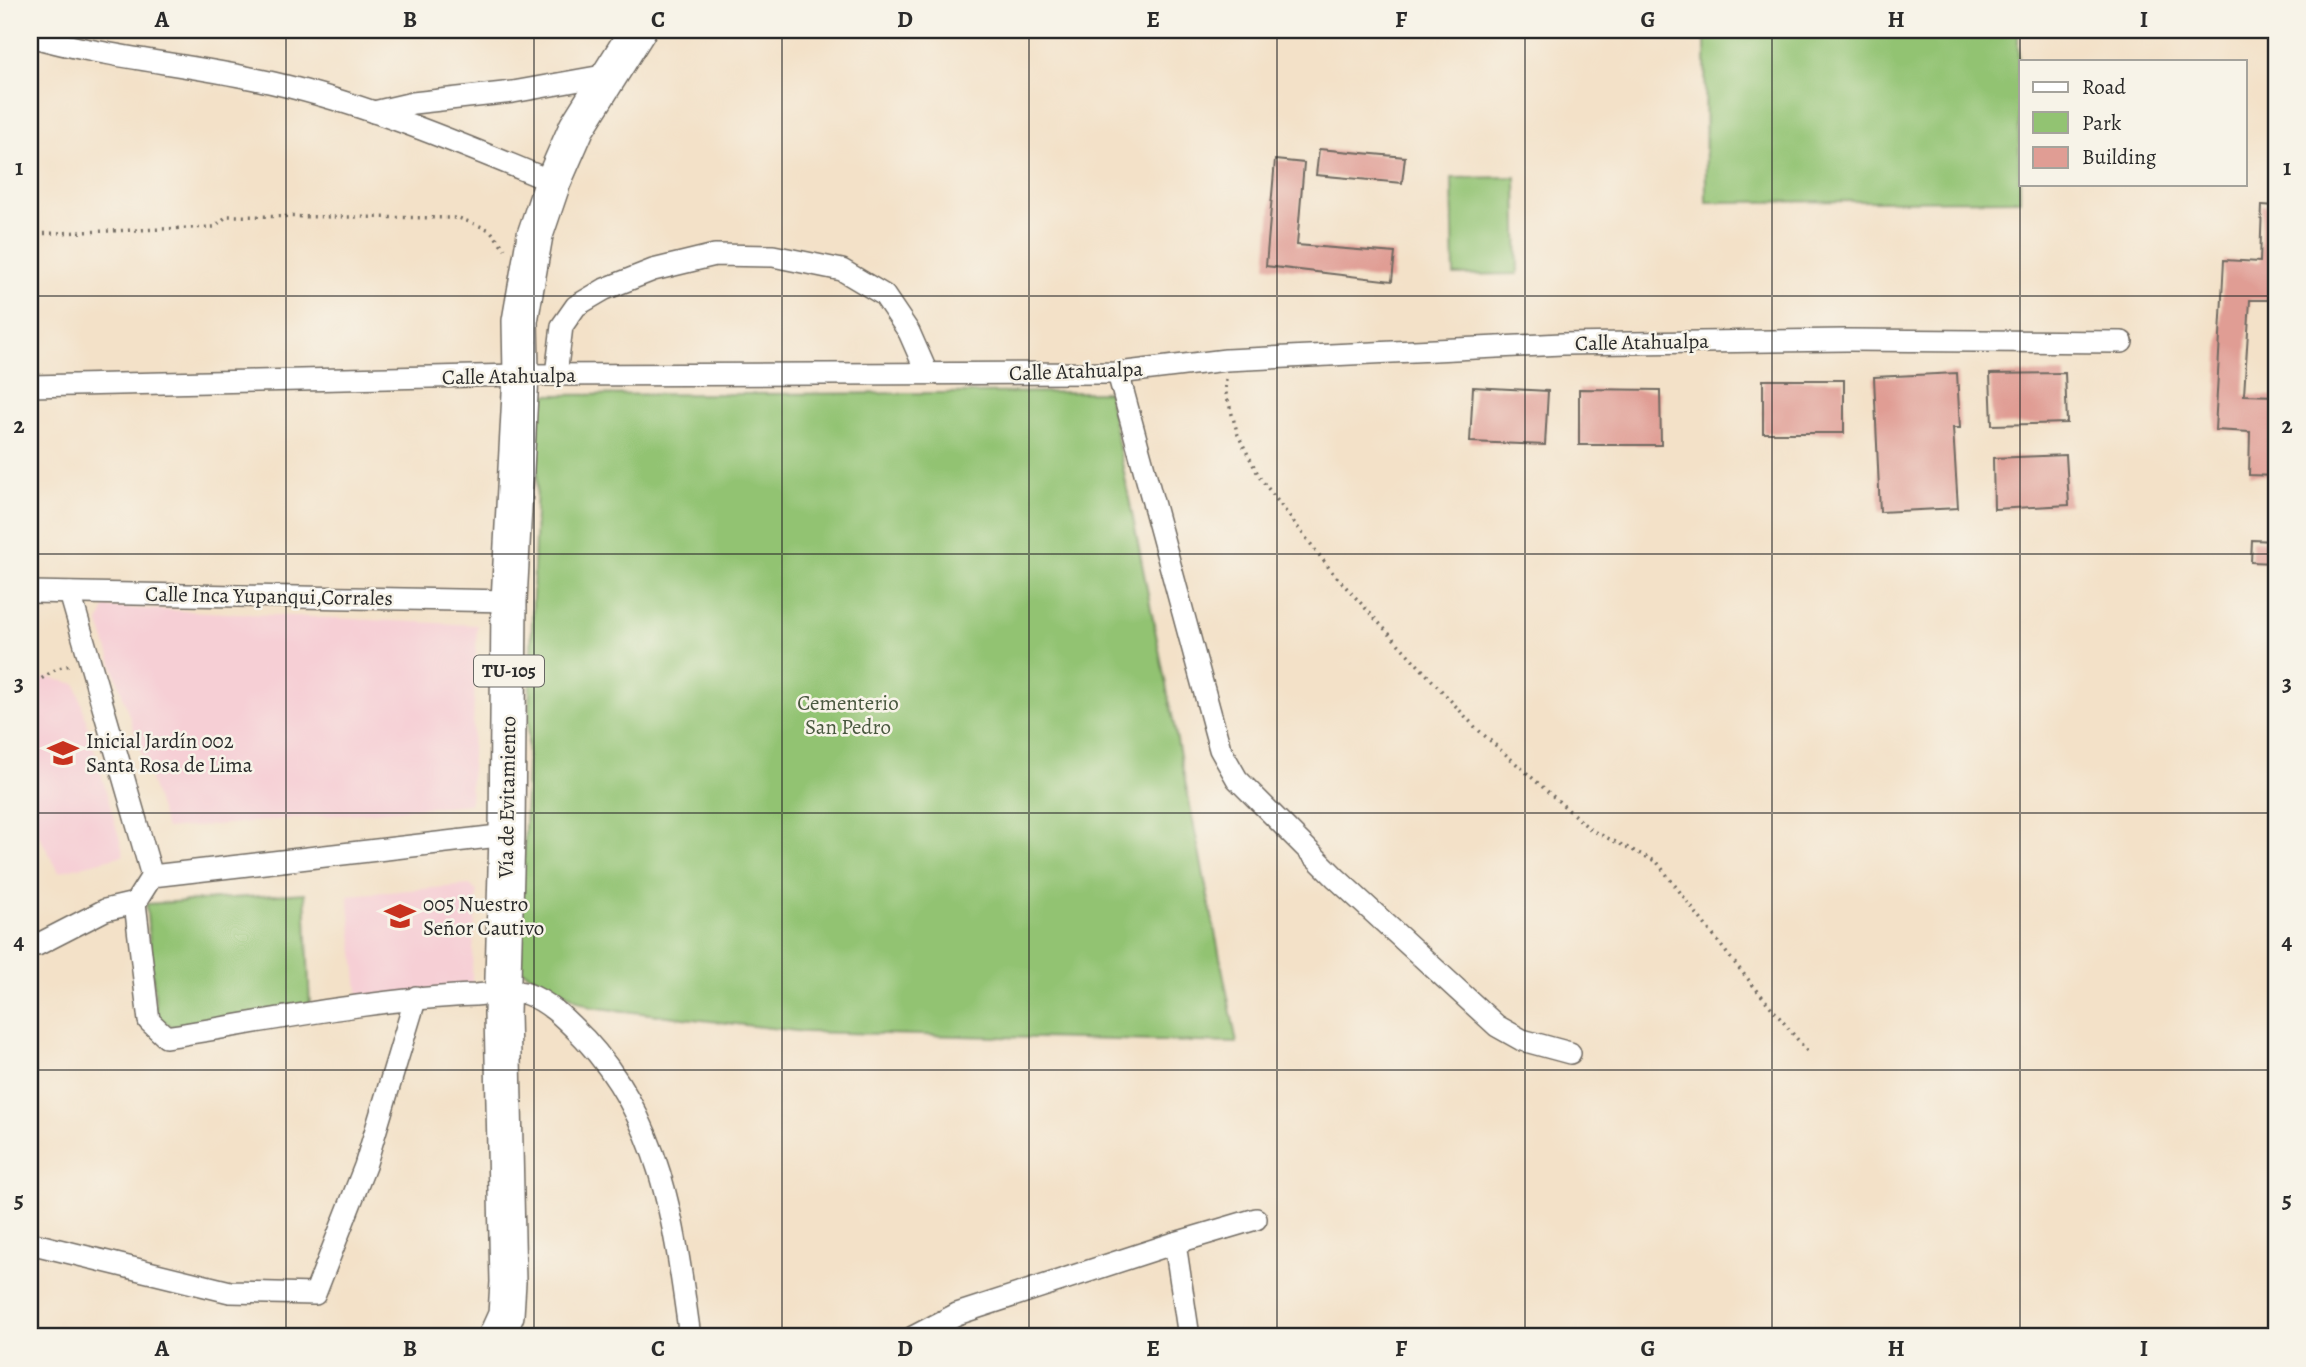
<svg xmlns="http://www.w3.org/2000/svg" width="2306" height="1367" font-family="Alegreya,serif">
<style>
.built{fill:#f6cfd5}
.green{fill:#92c372;stroke:#5e774e;stroke-width:2}
.building{fill:#e09d94}
.lines{fill:none;stroke-linecap:round;stroke-linejoin:round}
.minor-casing{stroke:#716b62;stroke-width:24}
.primary-casing{stroke:#716b62;stroke-width:38}
.path{stroke:#716b62;stroke-width:3.5;stroke-dasharray:2 5;stroke-linecap:butt}
.minor{stroke:#fff;stroke-width:21}
.primary{stroke:#fff;stroke-width:35}
.grid{fill:none;stroke:#2b2b2b;stroke-width:2;stroke-opacity:0.55}
.labels{text-anchor:middle;dominant-baseline:central;stroke-width:5;stroke-linejoin:round;paint-order:stroke}
.shield{fill:#f7f3e8;stroke:#686764;stroke-width:2}
.shield-label{font-size:19px;font-weight:bold;fill:#2b2b2b}
.street-label{font-size:21px;fill:#2b2b2b;stroke:#f7f3e8}
.park-label{font-size:21px;fill:#4a5940;stroke:#f7f3e8}
.poi-label{font-size:21px;fill:#2b2b2b;stroke:#f7f3e8;text-anchor:start}
.neatline{fill:none;stroke:#2b2b2b;stroke-width:2.5}
.grid-label{font-size:23px;text-anchor:middle;font-weight:bold;fill:#2b2b2b}
</style>
<rect width="100%" height="100%" fill="#f7f3e8"/>
<filter id="ink" filterUnits="userSpaceOnUse"><feTurbulence type="fractalNoise" baseFrequency=".0143" numOctaves="2"/><feDisplacementMap in="SourceGraphic" scale="14" xChannelSelector="R" yChannelSelector="G"/><feConvolveMatrix kernelMatrix="1 2 1 2 8 2 1 2 1" color-interpolation-filters="sRGB"/></filter>
<filter id="wash" filterUnits="userSpaceOnUse"><feTurbulence type="fractalNoise" baseFrequency=".00686" numOctaves="4" result="noise"/><feDisplacementMap in="SourceGraphic" scale="28" xChannelSelector="R" yChannelSelector="G"/><feGaussianBlur stdDeviation="1.57" result="paint"/><feColorMatrix in="noise" values="0 0 0 0 0 0 0 0 0 0 0 0 0 0 0 0 0 1.4 0 .05"/><feComposite in="paint" operator="in"/></filter>
<g filter="url(#wash)">
<rect width="100%" height="100%" fill="#f3e1c8"/>
<g class="built">
<polygon points="105,607 477,625 470,804 166,829 99,623"/>
<polygon points="47,677 76,684 124,855 59,872 30,819 30,688"/>
<polygon points="470,885 477,892 472,967 472,997 360,1010 348,895"/>
</g>
<g class="green">
<polygon points="1705,30 2018,30 2020,200 1706,202"/>
<polygon points="1516,177 1518,274 1454,275 1452,178"/>
<polygon points="1108,392 1237,1043 805,1032 590,1007 520,969 540,395"/>
<polygon points="305,893 310,1007 172,1027 159,1018 156,1010 146,904"/>
</g>
<g id="blocks">
<g class="building">
<polygon points="1319,149 1405,157 1402,183 1316,175"/>
<polygon points="1275,160 1304,163 1297,245 1395,253 1392,281 1266,266"/>
<polygon points="2262,205 2276,206 2276,300 2250,300 2244,395 2276,396 2276,476 2249,475 2250,432 2215,430 2224,260 2260,262"/>
<polygon points="1957,373 1960,428 1953,428 1958,508 1880,512 1874,377"/>
<polygon points="2065,373 2067,423 1992,425 1990,374"/>
<rect x="1763" y="380" width="81" height="53"/>
<polygon points="1473,387 1548,391 1545,445 1470,442"/>
<polygon points="1579,389 1660,390 1661,445 1579,445"/>
<polygon points="2066,455 2069,505 1994,509 1993,458"/>
<polygon points="2252,540 2276,541 2276,563 2251,562"/>
</g>
</g>
</g>
<g filter="url(#ink)">
<use href="#blocks" fill-opacity="0" stroke="#716b62" stroke-width="2"/>
<g class="lines">
<g class="minor-casing">
<g id="minor">
<path d="M 30,36 C 103,57 180,63 255,79 C 358,100 456,142 553,182"/>
<polyline points="374,112 413,103 513,92 608,75"/>
<polyline points="1118,373 1220,749 1237,779 1336,878 1497,1026 1522,1040 1570,1053"/>
<polyline points="556,375 562,326 576,306 605,289 653,270 715,255 773,256 842,270 884,295 909,332 927,373"/>
<polyline points="30,386 521,375 1118,373 1226,360 1562,344 1847,340 2122,342"/>
<polyline points="30,592 509,601"/>
<polyline points="70,593 152,876"/>
<path d="M 135,903 L 149,1021 L 166,1037 C 268,1021 371,999 475,995 C 490,994 513,989 527,994 C 550,1002 568,1022 585,1039 C 663,1123 675,1228 690,1337"/>
<polyline points="37,945 105,910 135,903 152,876 507,835"/>
<polyline points="30,1243 230,1292 315,1294 365,1166 416,997"/>
<polyline points="1175,1243 1189,1337"/>
<polyline points="913,1337 957,1314 1175,1243 1256,1219"/>
</g>
</g>
<g class="primary-casing">
<polyline id="primary" points="496,1337 506,1315 508,1282 502,1013 507,835 509,601 521,375 520,321 535,235 553,182 577,127 638,30"/>
</g>
<g class="path">
<polyline points="30,234 214,227 227,216 459,218 490,230 505,249"/>
<polyline points="1226,379 1225,390 1238,435 1260,478 1333,573 1476,728 1591,830 1657,862 1729,956 1807,1051"/>
<polyline points="30,686 58,668 71,665"/>
</g>
<use href="#minor" class="minor"/>
<use href="#primary" class="primary"/>
</g>
</g>
<path class="grid" d="M 286,30 L 286,1337M 534,30 L 534,1337M 782,30 L 782,1337M 1029,30 L 1029,1337M 1277,30 L 1277,1337M 1525,30 L 1525,1337M 1772,30 L 1772,1337M 2020,30 L 2020,1337M 30,296 L 2276,296M 30,554 L 2276,554M 30,813 L 2276,813M 30,1070 L 2276,1070"/>
<defs>
<g id="school-bare" transform="scale(2.415)"><path d="M0-5L7-2L0 1L-7-2ZM-4 1L0 2.5L4 1V4Q0 6-4 4Z" fill="#c8321e" stroke="#f7f3e8" stroke-width="2.5" paint-order="stroke"/></g>
</defs>
<g fill-rule="evenodd">
<use href="#school-bare" x="63" y="753"/>
<use href="#school-bare" x="400" y="916"/>
</g>
<g class="labels">
<rect class="shield" x="474" y="655.5" width="70" height="31" rx="5"/>
<g class="shield-label">
<text x="509" y="671">TU-105</text>
</g>
<g class="street-label">
<text transform="translate(1642 342) rotate(-1)">Calle Atahualpa</text>
<text transform="translate(1076 371) rotate(-2)">Calle Atahualpa</text>
<text transform="translate(509 376) rotate(-1)">Calle Atahualpa</text>
<text transform="translate(269 596) rotate(1)">Calle Inca Yupanqui,Corrales</text>
<text transform="translate(507 797) rotate(-89)">Vía de Evitamiento</text>
</g>
<g class="park-label">
<text x="848" y="703">Cementerio<tspan x="848" dy="24">San Pedro</tspan></text>
</g>
<g class="poi-label">
<text x="86" y="741">Inicial Jardín 002<tspan x="86" dy="24">Santa Rosa de Lima</tspan></text>
<text x="423" y="904">005 Nuestro<tspan x="423" dy="24">Señor Cautivo</tspan></text>
</g>
</g>
<rect width="2306" height="1367" fill="none" stroke="#f7f3e8" stroke-width="77"/>
<rect x="2019" y="60" width="228" height="126" fill="#f7f3e8" stroke="#a5a39c" stroke-width="2"/>
<rect x="2033" y="82" width="35" height="10" fill="#ffffff" stroke="#a5a39c" stroke-width="2"/>
<text x="2082" y="94" font-size="21" fill="#2b2b2b">Road</text>
<rect x="2033" y="112" width="35" height="21" fill="#92c372" stroke="#a5a39c" stroke-width="2"/>
<text x="2082" y="130" font-size="21" fill="#2b2b2b">Park</text>
<rect x="2033" y="147" width="35" height="21" fill="#e09d94" stroke="#a5a39c" stroke-width="2"/>
<text x="2082" y="164" font-size="21" fill="#2b2b2b">Building</text>
<rect x="38" y="38" width="2230" height="1290" class="neatline"/>
<g class="grid-label">
<text x="162" y="27">A</text>
<text x="410" y="27">B</text>
<text x="658" y="27">C</text>
<text x="905" y="27">D</text>
<text x="1153" y="27">E</text>
<text x="1401" y="27">F</text>
<text x="1648" y="27">G</text>
<text x="1896" y="27">H</text>
<text x="2144" y="27">I</text>
<text x="19" y="175">1</text>
<text x="2287" y="175">1</text>
<text x="19" y="433">2</text>
<text x="2287" y="433">2</text>
<text x="19" y="691">3</text>
<text x="2287" y="691">3</text>
<text x="19" y="949">4</text>
<text x="2287" y="949">4</text>
<text x="19" y="1207">5</text>
<text x="2287" y="1207">5</text>
<text x="162" y="1356">A</text>
<text x="410" y="1356">B</text>
<text x="658" y="1356">C</text>
<text x="905" y="1356">D</text>
<text x="1153" y="1356">E</text>
<text x="1401" y="1356">F</text>
<text x="1648" y="1356">G</text>
<text x="1896" y="1356">H</text>
<text x="2144" y="1356">I</text>
</g>
</svg>
